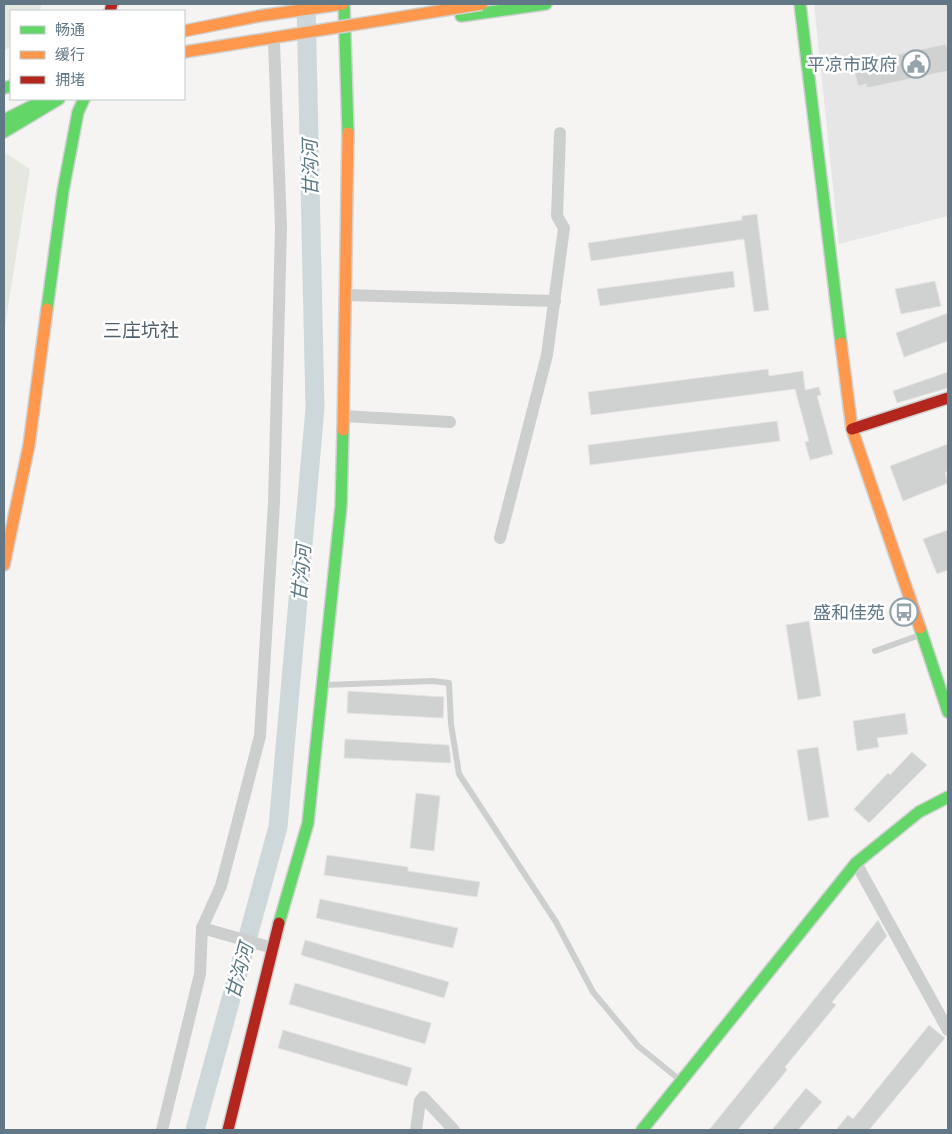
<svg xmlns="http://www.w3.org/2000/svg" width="952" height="1134" font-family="Ubuntu,'Noto Sans SC',sans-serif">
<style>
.built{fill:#e5e6e5}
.green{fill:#e4e8e0}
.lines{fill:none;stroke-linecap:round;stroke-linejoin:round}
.river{stroke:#ced7da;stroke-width:19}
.building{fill:#d0d1d1;stroke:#e4e4e2}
.fast-casing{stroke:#cfd1d2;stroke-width:14}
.slow-casing{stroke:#cfd1d2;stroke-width:14}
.jam-casing{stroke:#cfd1d2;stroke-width:14}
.lane{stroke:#cdcfcf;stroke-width:6}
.street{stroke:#cdcfcf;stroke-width:12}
.fast{stroke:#63d668;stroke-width:11}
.slow{stroke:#ff974d;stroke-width:11}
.jam{stroke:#b3261e;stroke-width:11}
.slow-bridge-casing{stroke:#d0d1d1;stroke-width:14;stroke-linecap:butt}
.slow-bridge{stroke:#ff974d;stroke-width:11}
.labels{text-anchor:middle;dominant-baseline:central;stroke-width:5;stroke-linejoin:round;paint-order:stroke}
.poi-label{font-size:18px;fill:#617785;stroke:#fff;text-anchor:end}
.water-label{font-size:19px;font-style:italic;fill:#5d7a83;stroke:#fff}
.neighbourhood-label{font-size:19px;fill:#505f69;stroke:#fff}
</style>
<rect width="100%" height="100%" fill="#f5f4f2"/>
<polygon class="built" points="814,4 948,4 948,216 839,244"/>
<g class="green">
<polygon points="4,4 42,4 39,11 11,11 11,46 4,51"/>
<polygon points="7,154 30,169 4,332 4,156"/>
</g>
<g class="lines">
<polyline class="river" points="195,1130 278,827 315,408 306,4"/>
</g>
<g class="building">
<polygon points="946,44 948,50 948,71 867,88 866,84 858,86 852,61 870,57 872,67 896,62 895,55"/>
<polygon points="757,214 769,310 754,312 744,239 591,261 588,243 742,220 742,216"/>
<polygon points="733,271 735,287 600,306 597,289"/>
<polygon points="935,281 941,306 901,314 895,289"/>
<polygon points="948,313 948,341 904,357 896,333"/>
<polygon points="768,369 769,376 803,371 805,390 819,387 821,395 817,396 833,454 810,460 805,442 809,441 795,389 591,415 588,392"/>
<polygon points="948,372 948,388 897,403 893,391"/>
<polygon points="777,421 780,441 590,465 588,445"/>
<polygon points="948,444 948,472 945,472 948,483 903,501 890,466"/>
<polygon points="948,530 948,570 937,574 923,539"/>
<polygon points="809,621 821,696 798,700 786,625"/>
<polygon points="348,691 444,697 443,718 347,713"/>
<polygon points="905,713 908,734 877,738 879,747 857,751 853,721"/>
<polygon points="345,739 449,745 451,763 344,758"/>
<polygon points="818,747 829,817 808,821 797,750"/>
<polygon points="912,752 927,765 869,823 854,809 888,773 890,775"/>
<polygon points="416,793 440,796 434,851 410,848"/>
<polygon points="327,855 408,867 408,871 480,882 477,897 324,875"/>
<polygon points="320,899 458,928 453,948 316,918"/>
<polygon points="878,920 887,936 832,1002 836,1005 785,1067 787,1070 738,1130 709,1130"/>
<polygon points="305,940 449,982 444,998 301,955"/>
<polygon points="295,983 431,1023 425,1044 289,1004"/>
<polygon points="929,1025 945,1038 869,1130 836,1130 848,1115 853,1119"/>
<polygon points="283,1030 412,1068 407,1086 278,1048"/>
<polygon points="806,1088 822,1102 798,1130 772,1130"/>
</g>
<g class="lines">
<g class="fast-casing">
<g id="fast">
<polyline points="344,4 348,133"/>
<polyline points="800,4 841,343"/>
<polyline points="461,16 546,4"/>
<polyline points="4,88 11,86"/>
<polyline points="4,120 46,99"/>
<polyline points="4,132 59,99"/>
<polyline points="47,309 63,191 78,112 84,99"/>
<polyline points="920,628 948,712"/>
<polyline points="279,923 308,823 341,506 343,430"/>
<polyline points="642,1130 856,863 919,812 948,797"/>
</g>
</g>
<g class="slow-casing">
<g id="slow">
<polyline points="184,31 259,16 343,4"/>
<polyline points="841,343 852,429 920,628"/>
<polyline points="343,430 348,133"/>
<polyline points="4,565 29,445 47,309"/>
</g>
</g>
<g class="jam-casing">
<g id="jam">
<polyline points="110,11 112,4"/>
<polyline points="852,429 948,398"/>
<polyline points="228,1130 279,923"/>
</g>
</g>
<g class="lane">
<polyline points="875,651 920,635"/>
<polyline points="324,685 433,681 449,683 451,724 459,774 556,922 593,992 638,1046 680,1080"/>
</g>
<g class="street">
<polyline points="346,295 555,301"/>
<polyline points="343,416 450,422"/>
<polyline points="500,538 547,355 564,228 557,216 560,133"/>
<polyline points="856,863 948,1030"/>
<polyline points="202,928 273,948"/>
<polyline points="162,1130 200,974 202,928 221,886 260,736 274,503 281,227 274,43"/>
<polyline points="416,1130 420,1101 423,1097 454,1130"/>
</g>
<use href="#fast" class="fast"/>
<use href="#slow" class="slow"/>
<use href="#jam" class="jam"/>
<g class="slow-bridge-casing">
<polyline id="slow-bridge" points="184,52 482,4"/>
</g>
<use href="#slow-bridge" class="slow-bridge"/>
</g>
<defs>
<g id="civic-ring" transform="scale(1.4375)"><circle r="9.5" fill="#fff" stroke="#95a3ab" stroke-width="1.5"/><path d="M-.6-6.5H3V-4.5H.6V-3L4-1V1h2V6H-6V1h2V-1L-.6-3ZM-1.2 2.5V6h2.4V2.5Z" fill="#95a3ab"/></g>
<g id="bus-ring" transform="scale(1.4375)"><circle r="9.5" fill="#fff" stroke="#95a3ab" stroke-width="1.5"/><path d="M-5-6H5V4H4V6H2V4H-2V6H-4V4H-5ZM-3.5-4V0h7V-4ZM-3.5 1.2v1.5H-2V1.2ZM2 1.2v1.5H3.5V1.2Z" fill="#95a3ab"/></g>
</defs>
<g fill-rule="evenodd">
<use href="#civic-ring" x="916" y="64"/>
<use href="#bus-ring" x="904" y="612"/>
</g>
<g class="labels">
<g class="poi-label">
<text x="897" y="64">平凉市政府</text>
<text x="885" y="612">盛和佳苑</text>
</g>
<g class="water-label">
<text transform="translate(310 168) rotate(-91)">甘沟河</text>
<text transform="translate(301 573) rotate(-85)">甘沟河</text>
<text transform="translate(239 971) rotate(-75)">甘沟河</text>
</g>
<g class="neighbourhood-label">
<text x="141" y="330">三庄坑社</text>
</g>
</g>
<rect width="952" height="1134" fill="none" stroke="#617785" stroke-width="10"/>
<rect x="10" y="10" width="175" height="90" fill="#ffffff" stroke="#c0c9ce"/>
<rect x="20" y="26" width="25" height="8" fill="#63d668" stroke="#c0c9ce"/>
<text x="55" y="35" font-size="15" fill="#617785">畅通</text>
<rect x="20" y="51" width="25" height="8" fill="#ff974d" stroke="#c0c9ce"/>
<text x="55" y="60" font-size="15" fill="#617785">缓行</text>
<rect x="20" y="76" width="25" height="8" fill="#b3261e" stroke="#c0c9ce"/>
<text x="55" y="85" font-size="15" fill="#617785">拥堵</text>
</svg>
